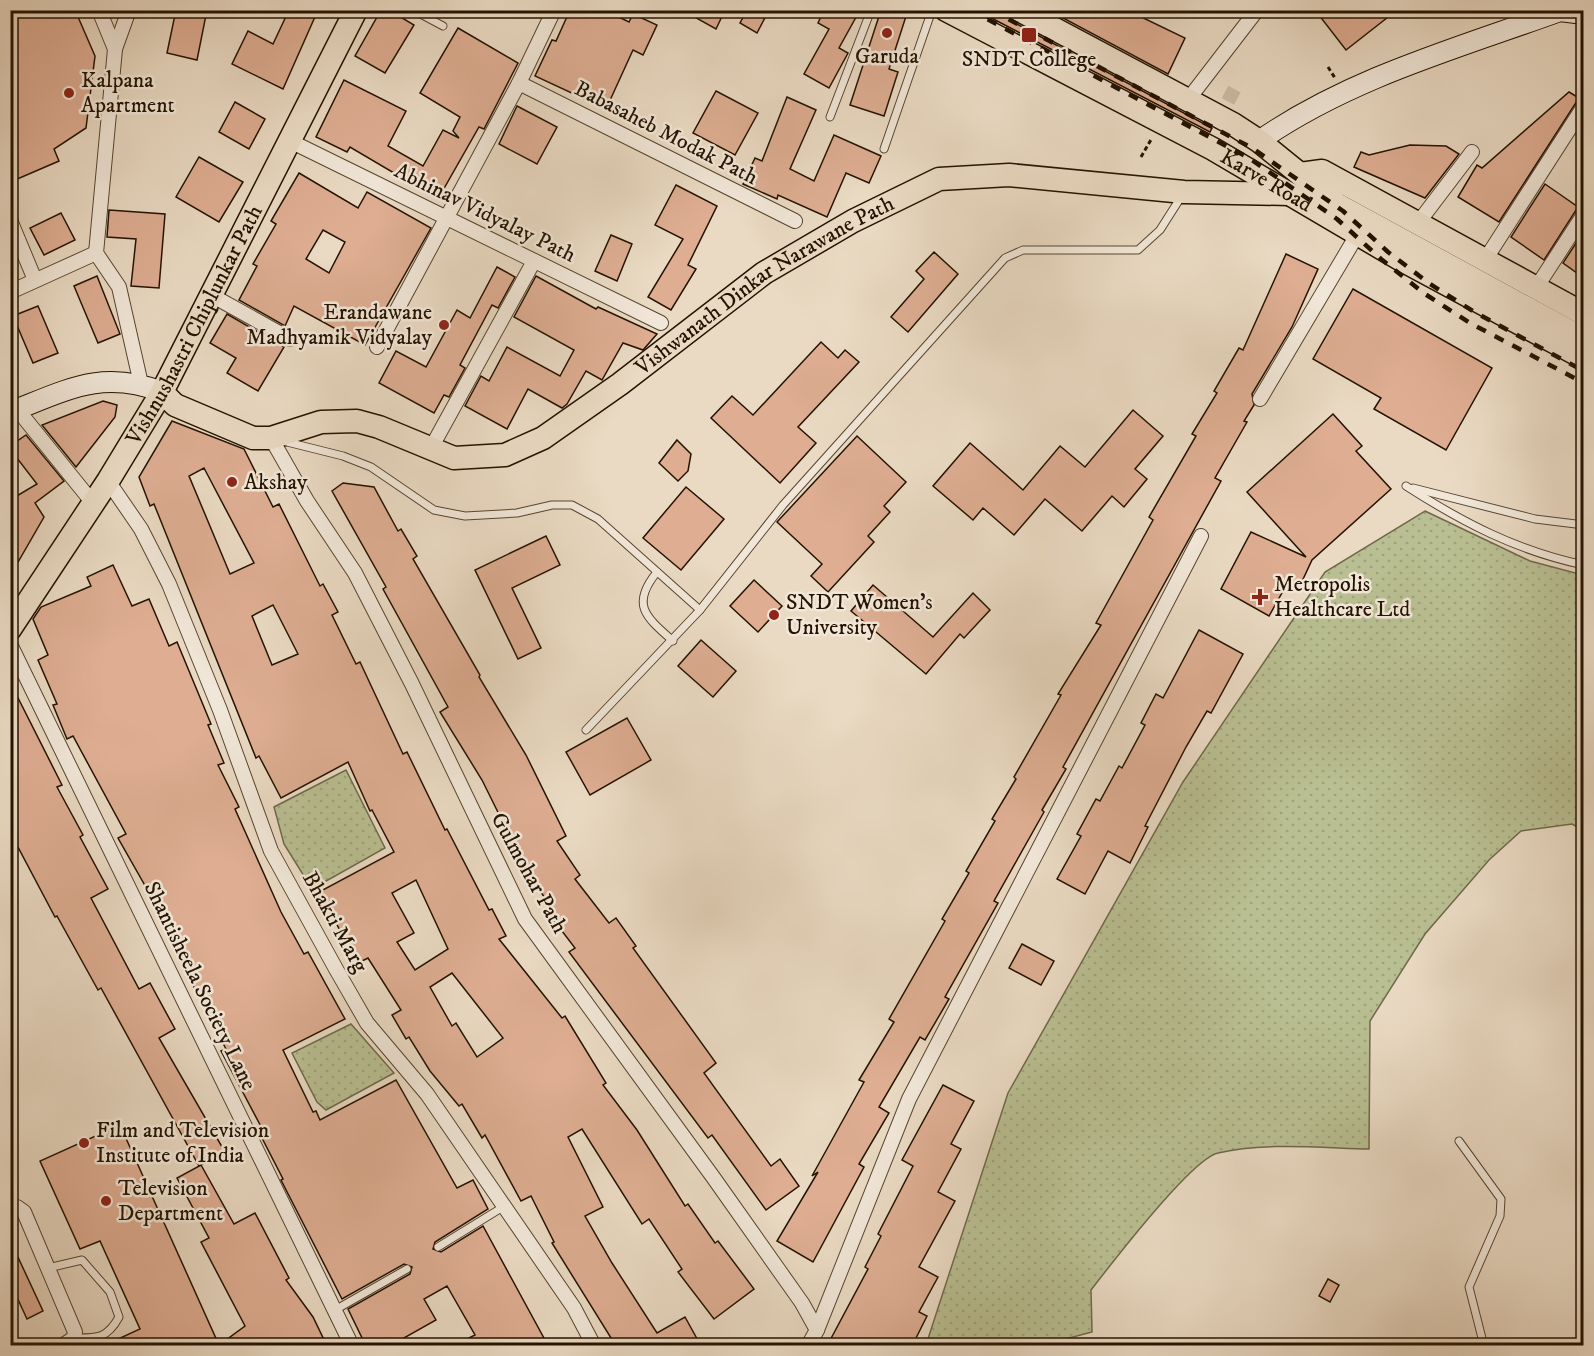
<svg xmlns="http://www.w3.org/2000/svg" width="1594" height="1356" font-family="'IM FELL DW Pica',serif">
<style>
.grass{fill:url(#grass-dots);stroke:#6e6949;stroke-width:1.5}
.building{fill:#dead92;stroke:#241300;stroke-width:1.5;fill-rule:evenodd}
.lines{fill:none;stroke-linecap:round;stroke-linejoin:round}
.street-tunnel{stroke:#ccbca6;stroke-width:14;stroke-dasharray:14 7;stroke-linecap:butt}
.lane-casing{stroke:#564531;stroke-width:9}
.street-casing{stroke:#564531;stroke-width:16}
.secondary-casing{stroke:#241300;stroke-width:22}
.primary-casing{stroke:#241300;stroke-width:25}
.path{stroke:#241300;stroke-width:3;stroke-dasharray:4.5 3;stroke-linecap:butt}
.lane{stroke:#f1e7d8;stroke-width:7}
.street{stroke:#f1e7d8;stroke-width:14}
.secondary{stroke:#f1e7d8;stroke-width:20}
.primary{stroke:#eadac3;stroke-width:22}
.rail{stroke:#241300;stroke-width:4.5;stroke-dasharray:10 10;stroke-linecap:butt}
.poi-dot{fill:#8f2418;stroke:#f1e7d8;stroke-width:2}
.labels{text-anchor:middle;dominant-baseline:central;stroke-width:5;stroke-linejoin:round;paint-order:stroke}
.poi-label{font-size:22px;fill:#241300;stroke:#f1e7d8;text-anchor:start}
.street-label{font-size:22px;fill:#241300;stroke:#f1e7d8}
</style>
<defs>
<pattern id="grass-dots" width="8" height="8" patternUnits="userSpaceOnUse" patternTransform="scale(1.5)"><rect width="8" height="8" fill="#b9bf92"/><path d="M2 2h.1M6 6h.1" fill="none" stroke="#9fa37c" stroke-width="1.8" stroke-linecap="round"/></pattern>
</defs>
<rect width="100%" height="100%" fill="#eadac3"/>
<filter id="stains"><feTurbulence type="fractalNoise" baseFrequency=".00333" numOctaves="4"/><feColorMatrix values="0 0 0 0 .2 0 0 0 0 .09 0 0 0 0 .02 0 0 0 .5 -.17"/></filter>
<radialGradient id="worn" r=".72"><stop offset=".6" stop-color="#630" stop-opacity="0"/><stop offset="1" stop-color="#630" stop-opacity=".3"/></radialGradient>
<g class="grass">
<path d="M 1425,511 L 1530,561 L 1583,575 L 1583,830 L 1572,824 L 1521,831 L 1489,860 L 1425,934 L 1370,1021 L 1369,1149 C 1323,1148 1262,1142 1218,1153 C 1191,1159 1112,1263 1091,1290 L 1092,1332 L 1043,1345 L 926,1345 L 1008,1093 L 1183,782 L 1325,572 Z"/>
<polygon points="346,770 385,848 312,889 284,844 274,807"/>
<polygon points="351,1024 394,1073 326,1110 317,1102 292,1053"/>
</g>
<g class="building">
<polygon points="10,10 75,10 95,56 86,128 54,149 59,161 15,180 10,168"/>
<polygon points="176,10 207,10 197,60 167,53"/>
<polygon points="289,10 318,10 283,89 232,64 248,31 273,44"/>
<polygon points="381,10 389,10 414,25 385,73 355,56"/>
<polygon points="570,10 604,10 629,22 633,14 657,25 643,55 633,50 606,109 535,76 552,40 556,41"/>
<polygon points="682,10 725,10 716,29"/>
<polygon points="747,10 769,10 757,33 740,23"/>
<polygon points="824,10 860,10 839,48 848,53 829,88 804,74 829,29 818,23"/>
<polygon points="881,10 908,10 889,69 898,72 884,116 850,105"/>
<polygon points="976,10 1006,10 1013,22 1212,128 1210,132"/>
<polygon points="1067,10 1122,10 1131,15 1133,13 1185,38 1168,74 1063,18"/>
<polygon points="1315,10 1397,10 1346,50"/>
<polygon points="458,28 518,63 484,129 479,127 438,199 350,147 347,152 316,137 344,80 406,111 388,146 423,166 443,130 459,138 453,131 460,117 420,93"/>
<polygon points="716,91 758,113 735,155 693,133"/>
<polygon points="1569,92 1579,98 1499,222 1458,197 1477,165 1482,168"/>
<polygon points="787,97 816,110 790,169 814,181 834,135 881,156 869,183 846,173 827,217 778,195 777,199 743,184 755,158 762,161"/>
<polygon points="235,102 265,119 249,149 219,132"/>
<polygon points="517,106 557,127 537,164 499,144"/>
<polygon points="1410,145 1446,146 1459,154 1425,198 1354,167 1361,152 1369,155"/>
<polygon points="199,157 243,182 219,222 176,197"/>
<path d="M 299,173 L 358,208 L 367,192 L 431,228 L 365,345 L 294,306 L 285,326 L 239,300 L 257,266 L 253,264 L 276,224 L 271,221 ZM 323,230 L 345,242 L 329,273 L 306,259 Z"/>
<polygon points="1545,184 1578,207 1544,260 1511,237"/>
<polygon points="676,185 717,206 688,265 696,269 671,310 648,297 683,239 655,225"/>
<polygon points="109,210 165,214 159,288 131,286 136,239 107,237"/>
<polygon points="61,213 75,240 44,255 30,228"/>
<polygon points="1584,231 1584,278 1563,263"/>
<polygon points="611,235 632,244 617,281 595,271"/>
<polygon points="934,252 958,274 908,332 891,317 924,279 916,271"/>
<polygon points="1286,254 1318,269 1292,327 1252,394 1254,405 1244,421 1247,422 1215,478 1221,481 1063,767 1066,769 1042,810 1044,812 994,901 998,903 945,997 949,999 925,1040 920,1037 879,1107 889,1113 859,1164 864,1167 813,1262 777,1241 818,1172 812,1176 864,1082 859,1080 894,1022 889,1019 945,921 942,919 969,873 966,871 995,821 992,819 1016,779 1014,777 1061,695 1058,694 1101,625 1096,623 1153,520 1149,517 1196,436 1192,434 1217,393 1214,391 1239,348 1243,350"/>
<polygon points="497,267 515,277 498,308 492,305 460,365 465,368 449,397 444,395 434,413 379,383 396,351 426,367 457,310 470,318"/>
<polygon points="97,276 120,334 98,343 74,286"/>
<polygon points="536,276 596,309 598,307 657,334 643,350 623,343 602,380 586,371 567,404 562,408 528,389 507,429 465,406 481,376 489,381 507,347 560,376 574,350 514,317"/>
<polygon points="1353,289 1492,368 1446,450 1374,409 1381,398 1313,359"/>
<polygon points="38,306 58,353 33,363 13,316"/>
<polygon points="227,314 284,347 258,391 227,373 236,358 210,343"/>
<polygon points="821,342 838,358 845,350 859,362 798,427 816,443 780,483 711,418 732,396 753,415"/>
<polygon points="103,401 117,405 115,417 76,467 42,425"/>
<polygon points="1133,410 1163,436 1135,469 1147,479 1124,507 1112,496 1082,531 1045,499 1014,535 983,508 973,520 933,486 970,443 1023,490 1060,446 1085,467"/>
<polygon points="1333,414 1362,446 1356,451 1391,489 1312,560 1298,590 1287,584 1269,616 1221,589 1251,532 1306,557 1247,492"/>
<path d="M 172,421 L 244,449 L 273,507 L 279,504 L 320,586 L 323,584 L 338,612 L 332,615 L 356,664 L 360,662 L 403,754 L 407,752 L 445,830 L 447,829 L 489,910 L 492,909 L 506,936 L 499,939 L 562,1018 L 565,1016 L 606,1083 L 603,1085 L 637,1130 L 685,1206 L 688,1204 L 715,1243 L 718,1241 L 754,1289 L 714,1319 L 678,1272 L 682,1269 L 649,1219 L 642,1224 L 582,1129 L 568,1137 L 603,1207 L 585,1216 L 612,1263 L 657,1333 L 685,1317 L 701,1346 L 616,1346 L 552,1243 L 554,1242 L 531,1196 L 521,1201 L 485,1135 L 482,1138 L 462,1104 L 459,1106 L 430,1071 L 409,1037 L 406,1039 L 392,1015 L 401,1010 L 368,958 L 358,963 L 319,892 L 394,852 L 372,810 L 370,811 L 348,762 L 281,798 L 259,756 L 256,758 L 154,504 L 150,506 L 139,477 ZM 204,468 L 254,563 L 230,574 L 189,476 ZM 273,605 L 298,654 L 272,665 L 252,616 ZM 416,880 L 448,949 L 415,970 L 397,942 L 414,933 L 392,893 ZM 452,973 L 503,1038 L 477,1057 L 456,1023 L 452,1026 L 430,987 Z"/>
<polygon points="26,435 64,481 35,503 44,517 10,576 10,500 37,484 10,449 10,446"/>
<polygon points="857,436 906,482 884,506 890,512 868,536 874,542 828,592 811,576 822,564 777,522"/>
<polygon points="677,440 691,454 688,471 678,481 659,463"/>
<polygon points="343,483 374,487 398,531 401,529 417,556 413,559 480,675 479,677 526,755 566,836 557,841 580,875 575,879 609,923 616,918 636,946 633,948 716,1063 704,1073 771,1166 780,1159 799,1186 766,1210 712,1135 708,1138 569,952 575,948 549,914 554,911 529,875 482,780 440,712 448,707 383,589 386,587 332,491"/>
<polygon points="686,487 724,519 681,570 643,538"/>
<polygon points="546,536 560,565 512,588 541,648 518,659 475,570"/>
<polygon points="113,565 132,606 149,599 169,646 177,642 211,724 208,725 224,763 218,765 239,807 235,809 281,912 304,954 308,952 345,1019 283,1050 313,1112 316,1111 320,1120 396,1080 457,1188 473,1180 488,1209 435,1242 433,1249 441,1252 483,1226 545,1340 536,1346 453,1346 475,1335 447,1286 424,1299 436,1320 402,1339 405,1346 366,1346 348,1309 410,1274 412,1267 404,1264 342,1299 281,1180 283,1179 262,1138 266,1136 221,1051 226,1049 194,987 181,957 185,956 118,838 126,834 73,736 67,739 53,705 57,704 38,660 48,655 33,619 41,607 91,586 87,577"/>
<polygon points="754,580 782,606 758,632 730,606"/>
<polygon points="873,585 933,637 973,593 990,610 964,638 960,634 926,674 851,611"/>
<polygon points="1199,630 1243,654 1211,713 1207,711 1186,747 1145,826 1148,827 1130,863 1108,851 1085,894 1057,879 1081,836 1077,834 1096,799 1100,801 1119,766 1122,768 1145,725 1141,723 1156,694 1163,698"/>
<polygon points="701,640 736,671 713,697 678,666"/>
<polygon points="10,682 62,785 57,787 83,835 80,837 108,889 91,898 139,989 150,983 175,1029 159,1038 225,1152 199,1166 101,988 98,990 57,916 55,917 10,832"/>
<polygon points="627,718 651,760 590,795 566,752"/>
<polygon points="1022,944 1054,961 1041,985 1009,968"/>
<polygon points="943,1085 974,1101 951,1144 961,1149 938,1192 955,1201 919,1267 938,1277 919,1312 927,1316 912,1346 827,1346 868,1269 865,1267 881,1236 878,1234 913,1166 902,1160"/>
<polygon points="120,1125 219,1345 245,1326 201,1242 209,1238 177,1178 201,1165 234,1224 255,1213 289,1278 286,1280 313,1317 327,1346 103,1346 140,1329 100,1241 80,1249 40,1161"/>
<polygon points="10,1240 43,1311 27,1319 10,1282"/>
<polygon points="1328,1279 1339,1285 1330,1302 1319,1296"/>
</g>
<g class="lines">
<polyline class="street-tunnel" points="1225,92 1240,100"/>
<g class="lane-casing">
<g id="lane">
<polyline points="413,10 443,26"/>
<polyline points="830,117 871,10"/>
<polyline points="884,149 932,10"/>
<polyline points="283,441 343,456 371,467 434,510 465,516 517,513 552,505 572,505 598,519 700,610"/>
<path d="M 1406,486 C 1462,522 1517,551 1584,565"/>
<polyline points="1413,488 1535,519 1584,525"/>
<path d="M 657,572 C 630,605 646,617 673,641"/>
<polyline points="586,730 700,610 783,505 1005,258 1023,250 1138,250 1160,230 1181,197"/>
<polyline points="1459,1141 1501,1199 1500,1216 1469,1287 1484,1346"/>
<polyline points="438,1247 503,1207"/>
<path d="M 48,1268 L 82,1260 L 110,1292 L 119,1317 C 107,1339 97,1338 74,1338"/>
<polyline points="335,1310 407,1269"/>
</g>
</g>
<g class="street-casing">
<g id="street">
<polyline points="99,10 115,49 96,253 119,287 141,384"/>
<polyline points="115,49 129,10"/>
<polyline points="519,83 795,221"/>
<polyline points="1187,101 1257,10"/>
<polyline points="290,141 661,323"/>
<polyline points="10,220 35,280"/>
<polyline points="1418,223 1472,152"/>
<polyline points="1485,260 1584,106"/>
<polyline points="1536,288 1584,214"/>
<polyline points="10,292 96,253"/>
<polyline points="211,295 290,339"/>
<polyline points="377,347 519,83 554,10"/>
<polyline points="1260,399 1357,235"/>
<polyline points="17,409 93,503"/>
<polyline points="271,438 307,501 355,573 412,684 525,919 713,1177 802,1303 817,1330"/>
<polyline points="430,450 534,261"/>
<polyline points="108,481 141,529 169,584 220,710 271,851 336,969 367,1023 427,1094 574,1308 594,1346"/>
<polyline points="10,644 352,1346"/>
<polyline points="10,1208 17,1207 24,1212 75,1332 74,1338 62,1346"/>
<polyline points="808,1346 817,1330 909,1099 1201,536"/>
</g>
</g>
<g class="secondary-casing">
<g id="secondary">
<path d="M 1259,141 C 1349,78 1458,48 1560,11 L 1584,14"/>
<path d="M 10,412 C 67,390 102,369 162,392"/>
</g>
</g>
<g class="primary-casing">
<g id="primary">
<path id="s1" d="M 946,10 L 1213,149 L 1400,259 L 1584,358"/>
<polyline points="1019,10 1233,124 1259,141 1338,205 1584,339"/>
<polyline points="1300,174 1322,171 1584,314"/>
<path id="s2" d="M 162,392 L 175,405 L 253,438 L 271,438 L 321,422 L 357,421 L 379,427 L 454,458 L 505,455 L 543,438 L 620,384 L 764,273 L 853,221 L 939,179 L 1009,175 L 1184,192 L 1290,194"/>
<path id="s3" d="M 10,629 L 108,481 L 162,392 L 356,10"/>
</g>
</g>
<g class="path">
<polyline points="1328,67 1335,78"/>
<polyline points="1141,157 1152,138"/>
</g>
<use href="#lane" class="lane"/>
<use href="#street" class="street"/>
<use href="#secondary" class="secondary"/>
<use href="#primary" class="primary"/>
<g class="rail">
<polyline points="970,10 1249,158 1337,219 1381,259 1425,294 1470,323 1584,383"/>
<polyline points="991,10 1252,148 1343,211 1388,252 1430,284 1476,313 1584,371"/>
</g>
</g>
<g class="poi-dot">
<circle cx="887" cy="33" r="6"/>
<rect x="1021" y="27" width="16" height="16" rx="3"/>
<circle cx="69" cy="93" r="6"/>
<circle cx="444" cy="325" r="6"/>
<circle cx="232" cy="482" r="6"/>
<path d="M1257 588h6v6h6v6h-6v6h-6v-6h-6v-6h6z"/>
<circle cx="774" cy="615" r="6"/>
<circle cx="84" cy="1143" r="6"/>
<circle cx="106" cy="1201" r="6"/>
</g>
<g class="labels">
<g class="poi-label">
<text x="887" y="56" text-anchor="middle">Garuda</text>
<text x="1029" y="59" text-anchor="middle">SNDT College</text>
<text x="81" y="80">Kalpana<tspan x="81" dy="25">Apartment</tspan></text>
<text x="432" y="312" text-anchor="end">Erandawane<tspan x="432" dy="25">Madhyamik Vidyalay</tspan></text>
<text x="244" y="482">Akshay</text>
<text x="1274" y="584">Metropolis<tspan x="1274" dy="25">Healthcare Ltd</tspan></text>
<text x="786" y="602">SNDT Women's<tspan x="786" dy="25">University</tspan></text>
<text x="96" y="1130">Film and Television<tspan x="96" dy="25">Institute of India</tspan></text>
<text x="118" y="1188">Television<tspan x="118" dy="25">Department</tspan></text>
</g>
<g class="street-label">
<text transform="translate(666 133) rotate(27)">Babasaheb Modak Path</text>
<text stroke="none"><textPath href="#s1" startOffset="363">Karve Road</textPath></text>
<text transform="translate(485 213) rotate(26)">Abhinav Vidyalay Path</text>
<text stroke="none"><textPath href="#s2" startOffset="676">Vishwanath Dinkar Narawane Path</textPath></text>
<text stroke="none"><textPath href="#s3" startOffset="356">Vishnushastri Chiplunkar Path</textPath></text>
<text transform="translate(529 873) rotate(61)">Gulmohar Path</text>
<text transform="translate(335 922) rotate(61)">Bhakti Marg</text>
<text transform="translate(200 986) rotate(64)">Shantisheela Society Lane</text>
</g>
</g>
<rect width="1594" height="1356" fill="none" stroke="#eadac3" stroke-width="36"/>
<rect x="12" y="12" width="1570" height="1332" fill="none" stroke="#241300" stroke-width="3"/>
<rect x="18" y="18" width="1558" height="1320" fill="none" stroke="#241300" stroke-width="1.5"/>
<rect width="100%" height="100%" filter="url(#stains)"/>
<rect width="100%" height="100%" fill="url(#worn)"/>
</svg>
